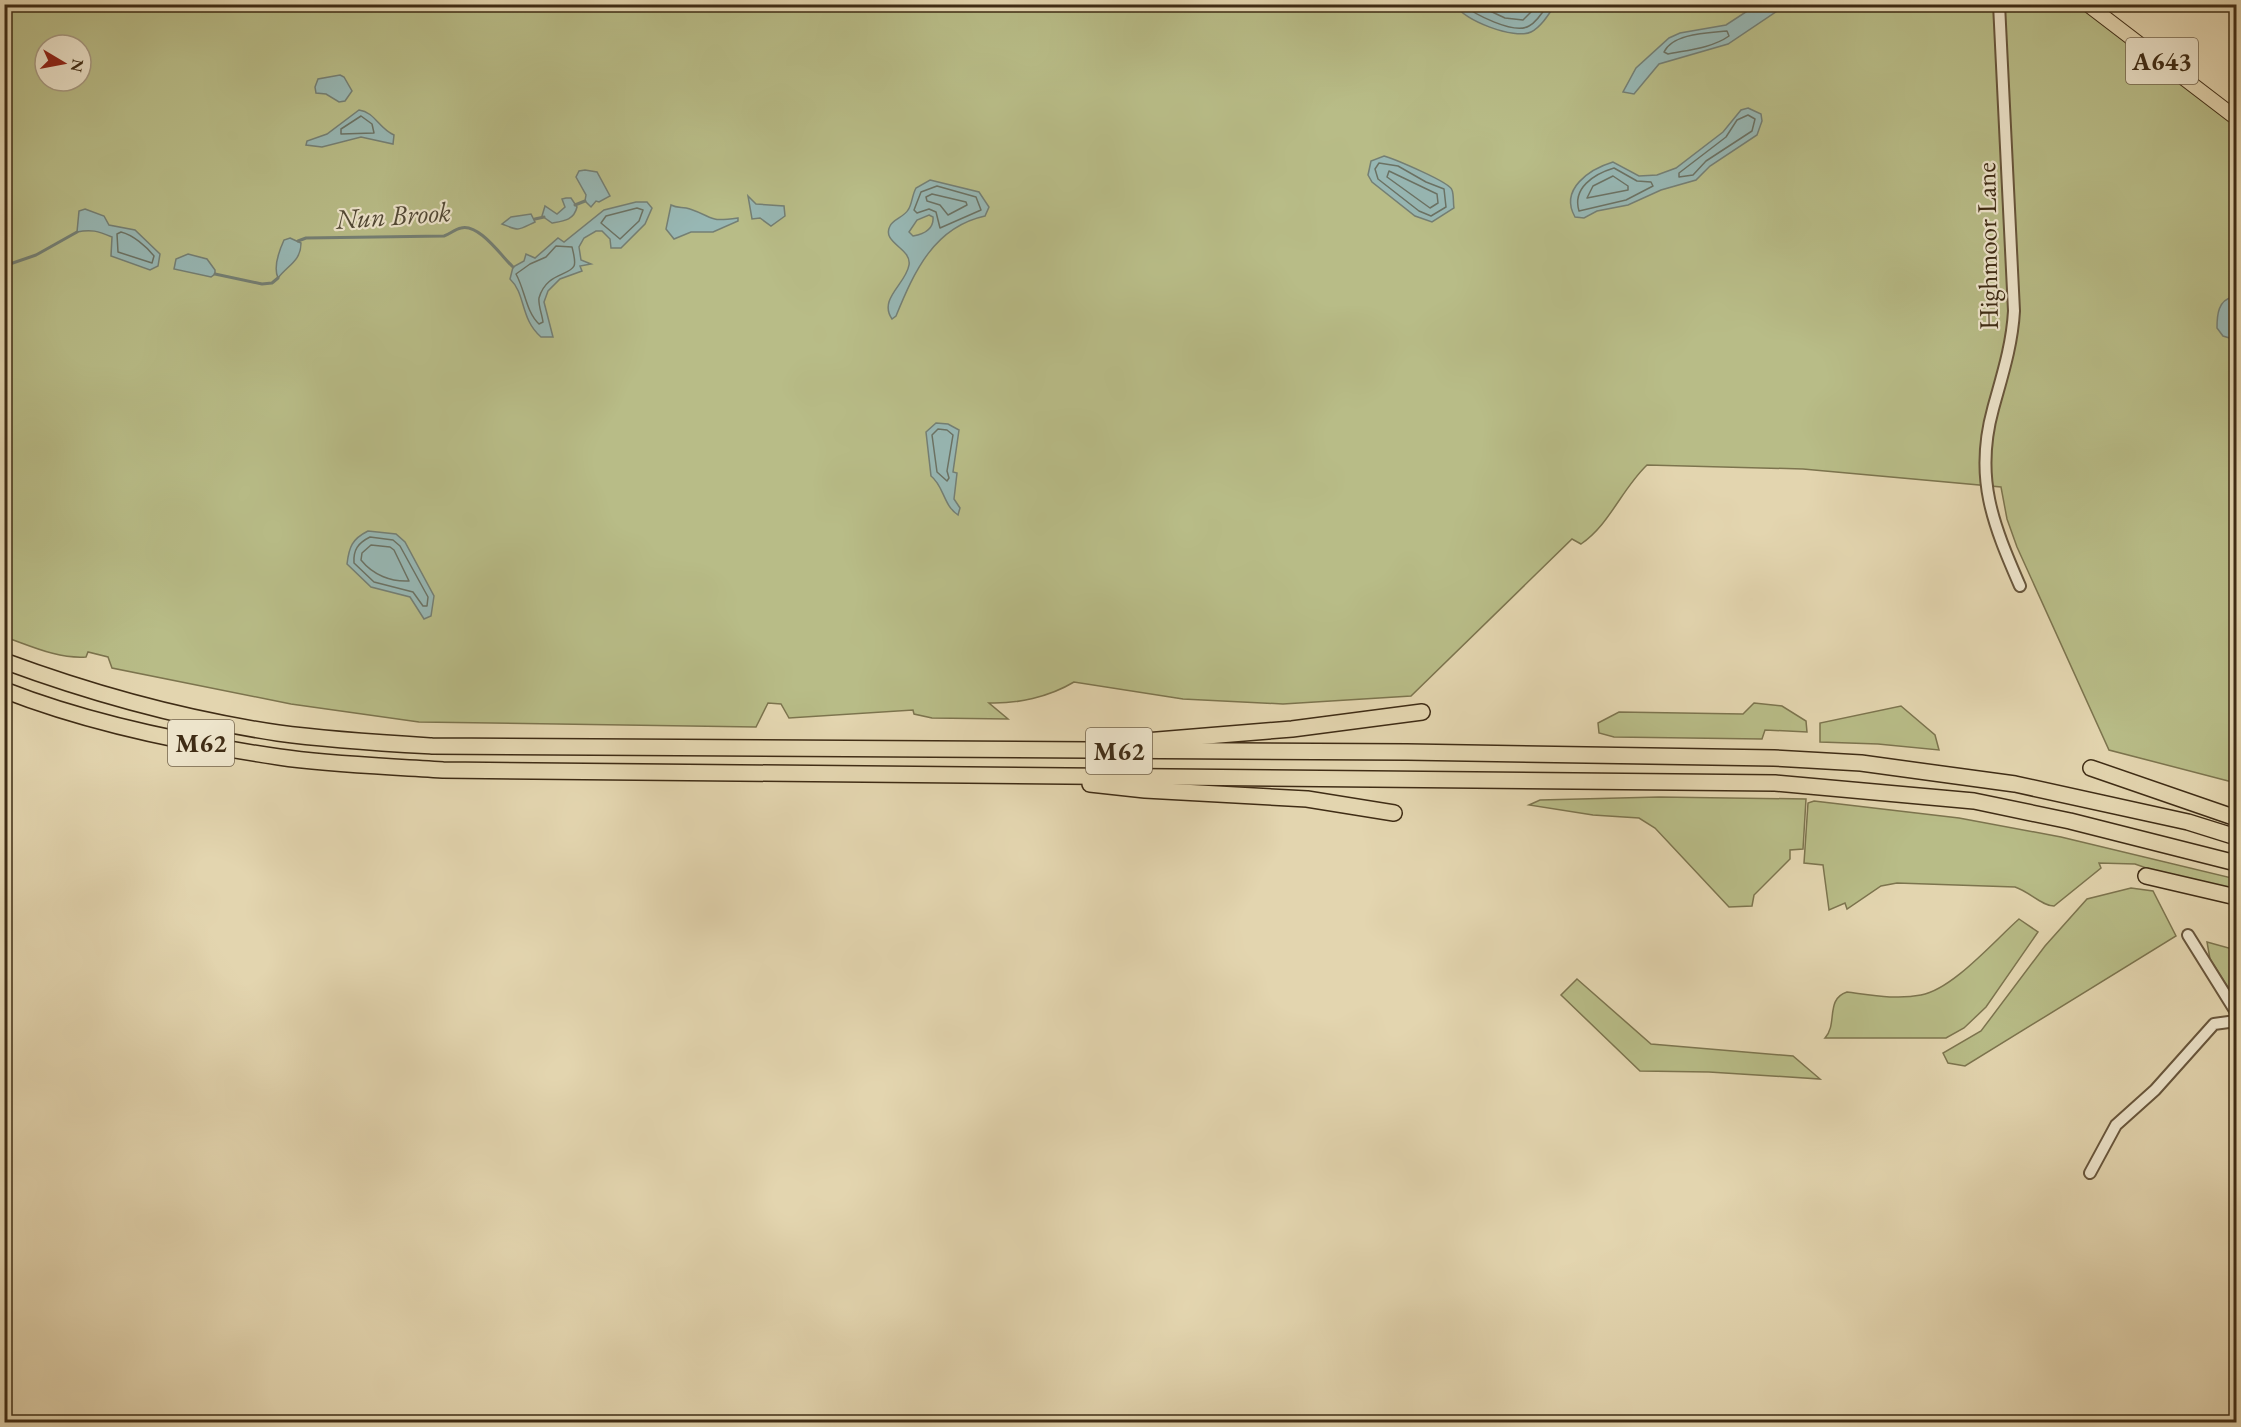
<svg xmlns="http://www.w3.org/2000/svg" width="2241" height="1427" font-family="'EB Garamond',serif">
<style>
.green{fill:#b8bc87;stroke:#7c744e;stroke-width:1.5;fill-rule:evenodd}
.water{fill:#97b7b4;stroke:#747f74;stroke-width:1.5;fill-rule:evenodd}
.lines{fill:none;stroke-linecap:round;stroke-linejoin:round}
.shore{stroke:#6b7264;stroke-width:1.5}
.stream{stroke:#747f74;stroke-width:3}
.minor-casing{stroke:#68563c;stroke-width:14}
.major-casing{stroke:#3f2c15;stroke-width:16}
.highway-casing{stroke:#3f2c15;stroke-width:18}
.minor{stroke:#ede4cb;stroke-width:10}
.major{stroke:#e3d5af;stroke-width:14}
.highway{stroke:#e3d5af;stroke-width:15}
.labels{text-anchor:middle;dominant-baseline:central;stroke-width:4.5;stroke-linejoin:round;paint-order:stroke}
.shield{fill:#ede4cb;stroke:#73634c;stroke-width:1.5}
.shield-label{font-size:26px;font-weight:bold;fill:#3f2c15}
.street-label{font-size:27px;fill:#3f2c15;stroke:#ede4cb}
.water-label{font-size:28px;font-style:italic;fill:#514835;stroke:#ede4cb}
</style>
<rect width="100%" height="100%" fill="#e3d5af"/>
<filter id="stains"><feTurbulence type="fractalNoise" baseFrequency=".00333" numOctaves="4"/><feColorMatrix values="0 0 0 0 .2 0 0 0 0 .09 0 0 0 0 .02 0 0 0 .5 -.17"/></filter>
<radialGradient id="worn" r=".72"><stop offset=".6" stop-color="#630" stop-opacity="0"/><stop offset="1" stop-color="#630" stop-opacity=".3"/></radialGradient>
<g class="green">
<path d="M 4,5 L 2087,5 L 2236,118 L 2236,783 L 2109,750 L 2017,547 L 2007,519 L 2001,487 L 1803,469 L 1647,465 C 1621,490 1610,524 1581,544 L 1572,539 L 1411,696 L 1283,704 L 1183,699 L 1074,682 C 1049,697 1017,704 989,703 L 1008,719 L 932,718 L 914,714 L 913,710 L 789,718 L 781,704 L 768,703 L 756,727 L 419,722 L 291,704 L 112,668 L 108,657 L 88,652 L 86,657 C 58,659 31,646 5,637 ZM 45,45 L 81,45 L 81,81 L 45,81 Z"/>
<polygon points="1754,703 1782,706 1806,721 1807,732 1765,730 1762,739 1614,737 1599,733 1598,723 1619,712 1743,714"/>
<polygon points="1901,706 1935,735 1939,750 1878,744 1820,742 1820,723"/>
<polygon points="1659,797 1806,799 1803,849 1790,850 1790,859 1754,895 1752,906 1729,907 1655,828 1639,818 1593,815 1529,805 1540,800"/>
<path d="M 1814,801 L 1959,818 L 2061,837 L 2236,879 L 2236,891 L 2172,877 L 2135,864 L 2099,863 L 2101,868 L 2054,906 C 2042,906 2030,892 2015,887 L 1897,883 L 1881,886 L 1847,909 L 1845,903 L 1829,910 L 1823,865 L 1804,863 L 1808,803 Z"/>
<polygon points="2131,888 2153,891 2176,936 1965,1066 1948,1063 1943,1053 1981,1031 2045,946 2087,899"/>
<path d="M 2019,919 L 2038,932 L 1986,1007 L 1964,1028 L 1946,1038 L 1825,1038 C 1838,1024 1825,999 1847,992 C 1871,995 1897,1000 1921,995 C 1953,989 1994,941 2019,919 Z"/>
<polygon points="2207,942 2236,950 2236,1000 2210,959"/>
<polygon points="1577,979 1651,1044 1793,1056 1820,1079 1709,1072 1640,1071 1561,995"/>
</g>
<g class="water">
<polygon points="1758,4 1786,5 1728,44 1659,64 1634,94 1623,92 1636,68 1669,38 1680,33 1726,25"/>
<path d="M 1456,5 L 1456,4 L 1555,5 C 1549,14 1541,27 1531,32 C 1515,40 1462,20 1456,5 Z"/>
<polygon points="340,75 344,77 352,91 345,101 339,102 326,94 316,93 315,87 318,79"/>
<path d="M 1748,108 L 1761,114 L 1762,121 L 1757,135 L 1710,166 L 1696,180 L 1661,190 L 1628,205 L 1597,211 L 1584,218 L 1575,217 C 1559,189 1590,169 1613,162 L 1639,176 L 1657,175 L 1676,168 L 1723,132 L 1741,110 Z"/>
<path d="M 359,110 C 375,112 379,129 394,135 L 393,144 L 361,137 L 322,147 L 306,145 L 307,141 L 327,134 Z"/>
<path d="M 1384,156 C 1394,159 1450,182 1452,190 C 1454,195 1453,203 1454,208 L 1432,222 L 1415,216 L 1372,182 L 1368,175 L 1371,161 Z"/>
<polygon points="585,170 597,172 610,196 599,202 596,201 591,207 585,201 586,195 576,177 579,171"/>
<path d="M 930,180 L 979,192 L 989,207 L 985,216 C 934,227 914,272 896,316 L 892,319 C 878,299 906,284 909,265 C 912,248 881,243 890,226 C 893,219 904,217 908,210 C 912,205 912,195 916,188 ZM 929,215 L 933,217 C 934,229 924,234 913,236 L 909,232 L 917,220 Z"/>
<polygon points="748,196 756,204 784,206 785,216 771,226 760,218 752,219"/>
<path d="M 566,198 L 571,198 L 577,207 C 574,220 564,221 552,223 L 542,216 L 545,206 L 557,214 L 565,207 L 562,199 Z"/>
<path d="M 636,202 L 647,202 L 652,208 L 645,224 L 621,248 L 611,248 L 610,239 L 602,231 L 596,231 L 584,238 L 579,247 L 581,260 L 591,264 L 580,266 L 582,271 L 560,279 L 548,291 L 544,302 L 553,337 L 541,337 C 520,319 526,294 510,279 L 513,267 L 524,261 L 526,254 L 535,258 L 558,238 L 564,242 L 604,210 Z"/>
<path d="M 671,205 C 678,209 683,206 690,209 C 716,218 707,222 738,218 L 738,221 L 713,232 L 691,232 L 674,239 L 666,229 Z"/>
<path d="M 85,209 L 104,216 L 109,225 L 135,230 L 160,254 L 158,266 L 150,270 L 111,256 L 112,237 C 98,231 91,229 77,232 L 79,211 Z"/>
<path d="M 531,214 L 535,222 C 516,231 520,231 502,224 L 511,217 Z"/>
<path d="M 290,238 L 301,243 C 301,261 288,265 278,278 C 273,267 279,251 284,240 Z"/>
<polygon points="188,254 207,259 215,270 215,274 211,277 174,269 176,259"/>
<path d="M 2233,297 L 2236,299 L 2236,340 L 2223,336 L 2217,328 C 2217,315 2218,300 2233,297 Z"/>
<path d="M 936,423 L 948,424 L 959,430 L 953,472 L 957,473 L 954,499 L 960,508 L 958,515 C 943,505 944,486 931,476 L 926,432 Z"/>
<path d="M 368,531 L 396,534 L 405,542 L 434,596 L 431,616 L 424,619 L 410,597 L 371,587 L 347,564 C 349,547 352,539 368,531 Z"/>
</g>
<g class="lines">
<g class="shore">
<path d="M 1462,4 C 1474,14 1514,35 1529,26 C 1537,22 1543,12 1548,4"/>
<polyline points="1475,4 1505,18 1523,20 1539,4"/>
<path d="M 1727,31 L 1729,36 C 1712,48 1688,50 1668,54 L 1664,52 C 1673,33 1709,33 1727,31 Z"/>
<polygon points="1748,115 1755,119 1752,131 1706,161 1693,175 1679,177 1679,173 1726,137 1737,120"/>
<polygon points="361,116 372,124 374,133 341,134 341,129"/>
<polygon points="1379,163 1398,166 1426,182 1444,189 1446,207 1431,216 1419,211 1378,179 1375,169"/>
<path d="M 1614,168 L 1637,181 L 1651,182 L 1653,186 L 1626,200 L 1579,211 C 1572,188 1594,174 1614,168 Z"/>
<polygon points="1389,171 1437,194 1438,203 1430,208 1387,177"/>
<polygon points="1613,176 1628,186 1628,190 1587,198 1593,186"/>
<polygon points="937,186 976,197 981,210 940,228 936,212 929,209 917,213 914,210 921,192"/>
<polygon points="932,194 966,202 967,205 948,215 940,205 927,201 926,197"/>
<polygon points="637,208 643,210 639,221 620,239 601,223 606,216"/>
<path d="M 121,232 C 133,235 146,246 154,256 L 152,263 L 118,252 L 117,234 Z"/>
<path d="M 556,246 L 572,247 C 573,251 576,262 574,266 C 569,276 546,273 539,298 C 538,305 542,314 543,322 L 539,324 C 526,312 525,290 516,274 L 530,264 L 546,257 Z"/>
<polygon points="938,429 947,430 953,435 947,471 949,478 947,481 937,472 932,435"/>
<path d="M 370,537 L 393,540 L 400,546 L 428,597 L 427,606 L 423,606 L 413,592 L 374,582 L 354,563 C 353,550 358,543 370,537 Z"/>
<path d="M 371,545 L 390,547 L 394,550 L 409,581 C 391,582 373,575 361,560 L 362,553 Z"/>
</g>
<g class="stream">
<polyline points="575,205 585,201"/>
<polyline points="535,219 544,217"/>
<path d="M 298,241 L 306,238 L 444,236 C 450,234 455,229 461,228 C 479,223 502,257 513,267"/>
<polyline points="4,266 36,255 77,232"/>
<polyline points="215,274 262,284 272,283 278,278"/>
</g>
<g class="minor-casing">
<g id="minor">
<path d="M 1999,4 L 2014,311 C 2012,346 2002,376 1993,409 C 1974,478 1993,524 2020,586"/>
<polyline points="2188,935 2236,1012"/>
<polyline points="2090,1173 2116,1125 2155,1090 2214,1024 2236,1021"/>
</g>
</g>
<g class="major-casing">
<polyline id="major" points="2087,4 2236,118"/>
</g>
<g class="highway-casing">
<g id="highway">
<path d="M 4,661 C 93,694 184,719 278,733 C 329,740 381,743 432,746 L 1407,752 L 1774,758 L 1861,763 L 2015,784 L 2188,822 L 2236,837"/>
<path d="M 4,690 C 88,723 190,744 279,757 C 333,765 389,766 443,770 L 1775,783 L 1974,801 L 2070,821 L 2236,863"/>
<polyline points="1121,743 1292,729 1422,712"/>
<polyline points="2091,768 2236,818"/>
<polyline points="1090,784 1145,790 1307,799 1394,813"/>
<polyline points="2146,876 2236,897"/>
</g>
</g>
<use href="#minor" class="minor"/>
<use href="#major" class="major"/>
<use href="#highway" class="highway"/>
</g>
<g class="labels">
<g class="shield">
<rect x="2126" y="38" width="72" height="46" rx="4.5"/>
<rect x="168" y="720" width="66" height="46" rx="4.5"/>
<rect x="1086" y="728" width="66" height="46" rx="4.5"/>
</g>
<g class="shield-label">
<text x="2162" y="61">A643</text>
<text x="201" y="743">M62</text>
<text x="1119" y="751">M62</text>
</g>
<g class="street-label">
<text transform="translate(1987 246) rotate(-91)">Highmoor Lane</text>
</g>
<g class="water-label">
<text transform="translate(393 215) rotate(-4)">Nun Brook</text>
</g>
</g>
<rect width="2241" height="1427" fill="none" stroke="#e3d5af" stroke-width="24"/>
<rect x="6" y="6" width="2229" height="1415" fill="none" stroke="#3f2c15" stroke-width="3"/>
<rect x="12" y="12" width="2217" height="1403" fill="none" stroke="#3f2c15" stroke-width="1.5"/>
<g transform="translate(63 63) rotate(100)"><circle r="28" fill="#ede4cb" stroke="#a79a82" stroke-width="1.5"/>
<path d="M0-4.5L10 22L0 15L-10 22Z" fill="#8f2418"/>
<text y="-9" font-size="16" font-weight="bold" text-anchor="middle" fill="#3f2c15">N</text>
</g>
<rect width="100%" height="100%" filter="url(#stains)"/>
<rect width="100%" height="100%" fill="url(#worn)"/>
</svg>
